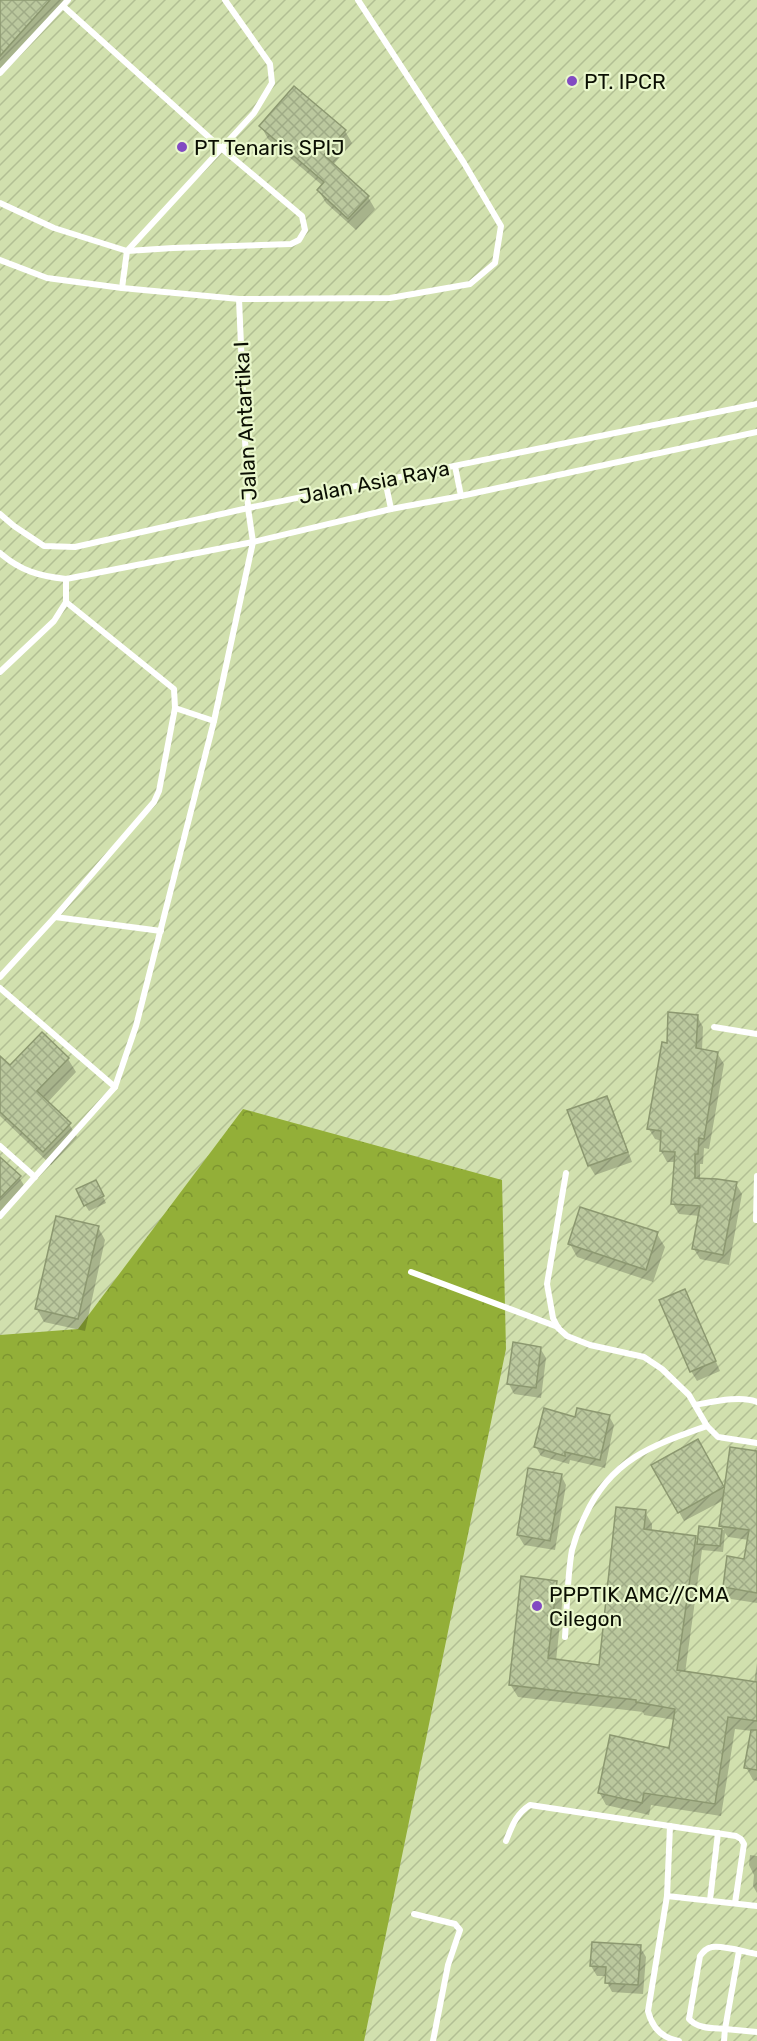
<svg xmlns="http://www.w3.org/2000/svg" width="757" height="2041" font-family="Rubik,sans-serif">
<style>
.industrial{fill:url(#industrial-furrows)}
.forest{fill:url(#forest-crowns)}
.shadow{fill:#0003}
.building{fill:url(#building-cross-hatch);stroke:#8c9870;stroke-width:1.5}
.lines{fill:none;stroke-linecap:round;stroke-linejoin:round}
.lane{stroke:#fff;stroke-width:6}
.poi-dot{fill:#824bc2;stroke:#eaf8cd;stroke-width:2}
.labels{text-anchor:middle;dominant-baseline:central;stroke-width:4.5;stroke-linejoin:round;paint-order:stroke}
.poi-label{font-size:21px;fill:#0b0f03;stroke:#eaf8cd;text-anchor:start}
.street-label{font-size:21px;fill:#0b0f03;stroke:#eaf8cd}
</style>
<defs>
<pattern id="industrial-furrows" width="10" height="10" patternUnits="userSpaceOnUse" patternTransform="scale(1.5)"><rect width="10" height="10" fill="#d1e0ae"/><path d="M-1 1l2-2M0 10L10 0M9 11l2-2" fill="none" stroke="#b2bf94"/></pattern>
<pattern id="forest-crowns" width="20" height="18" patternUnits="userSpaceOnUse" patternTransform="scale(1.5)"><rect width="20" height="18" fill="#93af38"/><path d="M2 6a3 3 0 1 1 6 0M12 15a3 3 0 1 1 6 0" fill="none" stroke="#7d9530"/></pattern>
<pattern id="building-cross-hatch" width="8" height="8" patternUnits="userSpaceOnUse" patternTransform="scale(1.5)"><rect width="8" height="8" fill="#bbc89e"/><path d="M0 0l8 8M0 8l8-8" fill="none" stroke="#9fab86"/></pattern>
</defs>
<rect width="100%" height="100%" fill="#ddeac0"/>
<rect class="industrial" x="0" y="0" width="757" height="2041"/>
<polygon class="forest" points="243,1109 502,1180 506,1349 364,2041 0,2041 0,1335 78,1329"/>
<g class="shadow">
<polygon points="0,0 69,0 0,76"/>
<polygon points="261,126 345,131 352,143 333,165 368,197 375,209 356,230 326,203 319,191 323,186 268,139"/>
<polygon points="697,1016 703,1027 702,1050 717,1053 724,1064 709,1149 704,1148 703,1164 700,1164 700,1179 736,1184 742,1194 729,1265 700,1259 694,1249 700,1216 679,1214 673,1204 676,1162 667,1162 661,1151 662,1141 655,1139 649,1129 668,1045"/>
<polygon points="0,1058 10,1067 68,1059 76,1072 47,1103 69,1124 77,1137 51,1165 0,1116"/>
<polygon points="607,1098 612,1107 632,1162 595,1175 589,1165"/>
<polygon points="0,1161 19,1177 25,1187 0,1214"/>
<polygon points="99,1188 106,1203 89,1211 85,1205"/>
<polygon points="98,1227 105,1240 85,1331 44,1322 37,1309"/>
<polygon points="657,1234 665,1247 653,1282 577,1257 570,1244"/>
<polygon points="690,1301 720,1371 697,1381 691,1371"/>
<polygon points="540,1348 546,1358 541,1398 514,1394 509,1384"/>
<polygon points="609,1416 614,1425 605,1468 570,1460 569,1464 541,1456 536,1447 576,1419"/>
<polygon points="697,1441 725,1492 757,1452 757,1603 731,1599 724,1587 746,1560 749,1540 728,1537 725,1533 723,1552 702,1550 685,1673 754,1683 757,1663 757,1781 753,1780 746,1767 752,1731 735,1729 721,1816 651,1805 649,1815 606,1805 599,1792 670,1750 675,1720 644,1715 643,1712 518,1697 510,1684 556,1582 563,1595 556,1661 600,1666 645,1512 652,1524 652,1532 695,1538 698,1544 700,1528 724,1530 721,1525 724,1500 684,1521 653,1465"/>
<polygon points="561,1475 566,1485 555,1550 524,1545 518,1535"/>
<polygon points="757,1852 757,1893 753,1886 754,1875 749,1865 750,1855 757,1856"/>
<polygon points="640,1947 646,1957 643,1994 612,1992 607,1982 607,1976 597,1976 591,1966"/>
</g>
<g class="building">
<polygon points="0,0 50,0 0,56"/>
<polygon points="294,86 346,130 324,155 369,196 348,219 317,190 324,182 259,126"/>
<polygon points="668,1012 698,1015 696,1048 718,1052 704,1139 699,1138 698,1154 695,1154 695,1178 717,1179 737,1182 723,1255 692,1249 700,1206 671,1204 675,1152 660,1151 661,1131 647,1129 662,1042 667,1043"/>
<polygon points="42,1032 69,1058 37,1091 71,1123 43,1152 0,1112 0,1056 10,1065"/>
<polygon points="607,1096 628,1152 588,1166 567,1110"/>
<polygon points="0,1157 21,1176 0,1198"/>
<polygon points="96,1180 104,1196 84,1206 76,1189"/>
<polygon points="580,1207 658,1232 646,1270 568,1244"/>
<polygon points="56,1216 99,1226 78,1319 35,1309"/>
<polygon points="685,1289 716,1361 690,1372 659,1300"/>
<polygon points="513,1342 541,1347 536,1388 507,1384"/>
<polygon points="544,1408 575,1417 577,1408 610,1415 600,1460 565,1452 565,1456 534,1447"/>
<polygon points="698,1439 724,1487 678,1513 651,1465"/>
<polygon points="730,1447 757,1451 757,1593 723,1587 727,1556 744,1559 749,1530 719,1526"/>
<polygon points="528,1468 562,1474 550,1541 517,1535"/>
<polygon points="616,1507 646,1510 644,1529 696,1536 677,1670 757,1682 757,1721 728,1717 715,1804 644,1793 642,1803 598,1793 610,1735 669,1748 675,1709 636,1702 636,1700 509,1685 521,1576 557,1581 548,1658 599,1665"/>
<polygon points="699,1526 722,1529 720,1546 697,1544"/>
<polygon points="751,1730 757,1730 757,1770 744,1768"/>
<polygon points="592,1942 641,1945 638,1985 605,1983 606,1967 590,1966"/>
</g>
<g class="lines">
<g class="lane">
<polyline points="63,6 221,148 302,216 305,230 299,240 291,244 173,248 127,251"/>
<polyline points="0,73 68,0"/>
<polyline points="0,203 54,228 127,251 122,288"/>
<polyline points="127,251 254,113 272,83 270,64 225,0"/>
<polyline points="0,260 47,278 122,288 239,299 390,298 470,284 495,263 501,226 464,163 358,0"/>
<polyline points="455,466 461,496"/>
<polyline points="385,480 391,509"/>
<polyline points="0,514 14,526 44,546 75,547 248,508 757,404"/>
<path d="M 0,553 C 21,571 39,576 66,579 L 253,542 L 391,509 L 461,496 L 757,432"/>
<polyline points="0,672 54,621 66,602"/>
<polyline points="175,708 214,721"/>
<polyline points="55,917 161,931"/>
<polyline points="0,977 55,917 154,802 159,791 175,708 174,689 66,602 66,579"/>
<polyline points="0,988 115,1087"/>
<polyline points="714,1027 757,1034"/>
<polyline points="0,1146 35,1177"/>
<polyline points="566,1173 547,1284 553,1318 558,1328 567,1336 590,1345 644,1357 662,1369 689,1395 707,1426 718,1437 757,1443"/>
<polyline points="0,1216 115,1087 136,1026 214,721 253,542 248,508 239,299"/>
<polyline points="756,1220 757,1176"/>
<polyline points="411,1272 558,1327"/>
<path d="M 695,1405 C 712,1402 741,1395 757,1402"/>
<path d="M 565,1637 C 567,1609 567,1578 572,1550 C 575,1539 580,1526 585,1516 C 611,1459 653,1445 707,1426"/>
<path d="M 670,1826 L 667,1896 L 648,2011 C 652,2028 662,2038 679,2041"/>
<path d="M 506,1841 C 512,1826 516,1814 530,1805 L 736,1836 L 741,1839 L 744,1844 L 735,1903"/>
<polyline points="667,1896 757,1906"/>
<polyline points="710,1900 718,1833"/>
<polyline points="414,1914 455,1924 460,1930 448,1965 433,2041"/>
<path d="M 739,1951 L 725,2029 C 713,2028 698,2029 689,2019 L 700,1956 C 703,1952 706,1948 712,1947 C 723,1945 745,1952 757,1954"/>
<polyline points="724,2041 725,2029 757,2032"/>
</g>
</g>
<g class="poi-dot">
<circle cx="572" cy="81" r="6"/>
<circle cx="182" cy="147" r="6"/>
<circle cx="537" cy="1606" r="6"/>
</g>
<g class="labels">
<g class="poi-label">
<text x="584" y="81">PT. IPCR</text>
<text x="194" y="147">PT Tenaris SPIJ</text>
<text x="549" y="1594">PPPTIK AMC//CMA<tspan x="549" dy="24">Cilegon</tspan></text>
</g>
<g class="street-label">
<text transform="translate(245 421) rotate(-93)">Jalan Antartika I</text>
<text transform="translate(374 482) rotate(-11)">Jalan Asia Raya</text>
</g>
</g>
</svg>
